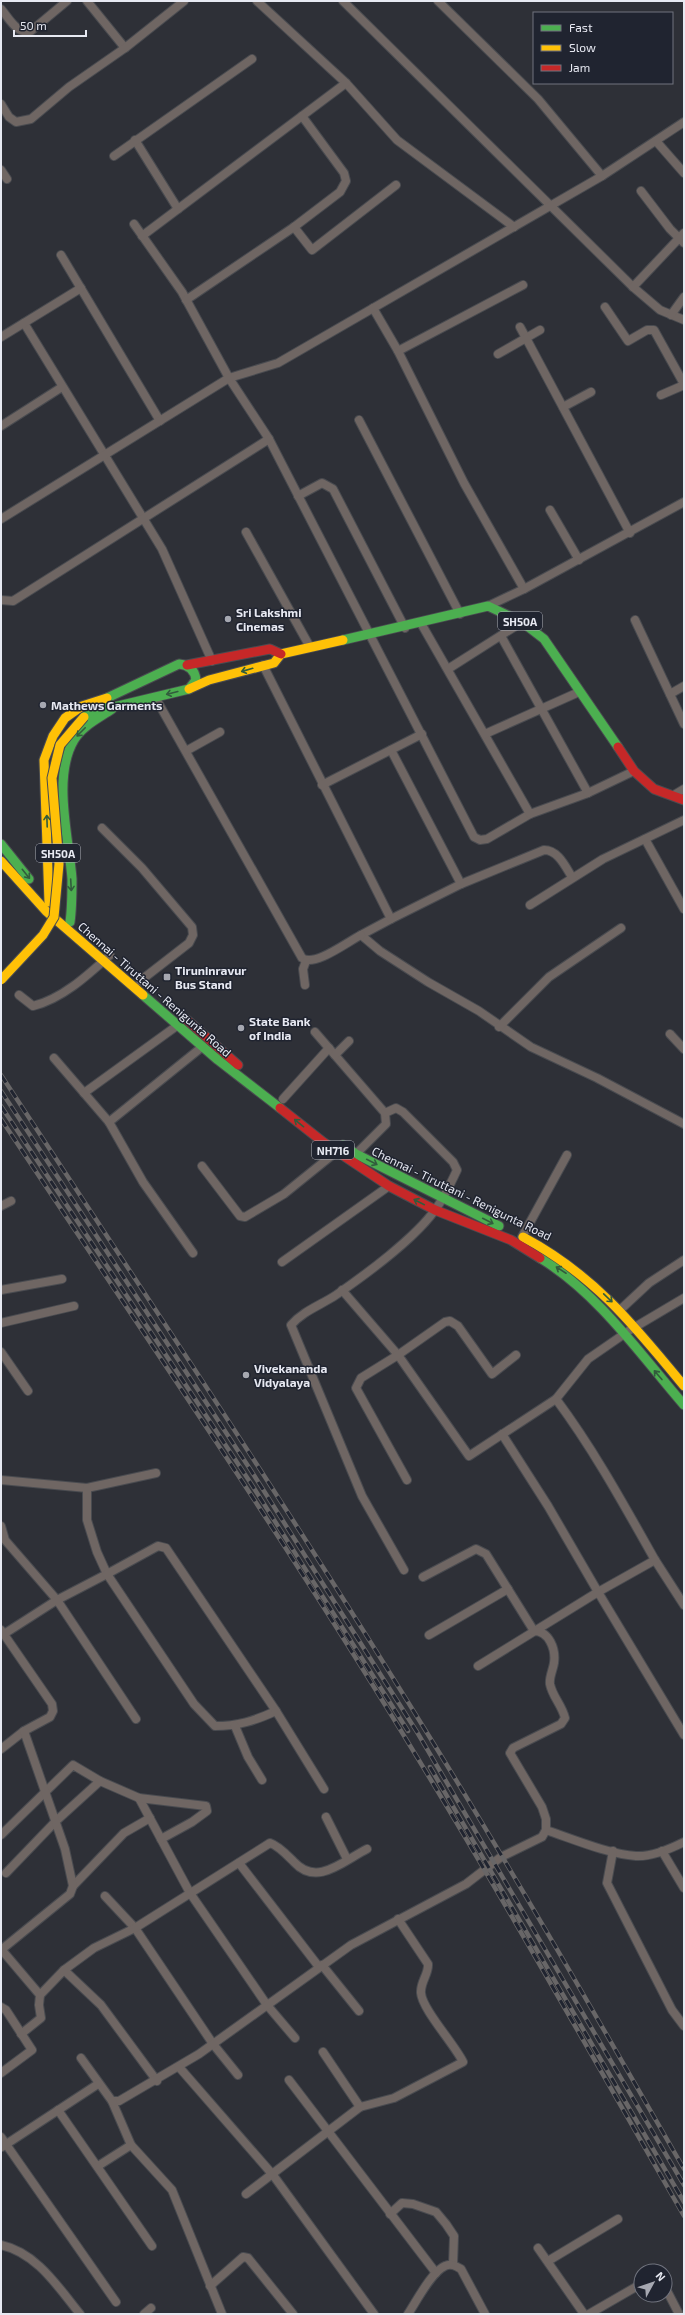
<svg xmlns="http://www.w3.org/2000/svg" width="685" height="2315" font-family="'Exo 2',sans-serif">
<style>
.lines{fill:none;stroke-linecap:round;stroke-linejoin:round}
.street-casing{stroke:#494b50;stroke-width:10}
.fast-casing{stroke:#494b50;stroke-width:11}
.slow-casing{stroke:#494b50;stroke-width:11}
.jam-casing{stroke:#494b50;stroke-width:11}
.street{stroke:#6f6663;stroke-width:8}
.fast{stroke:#4caf50;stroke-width:9}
.slow{stroke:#ffc107;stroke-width:9}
.jam{stroke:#c62828;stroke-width:9}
.rail-casing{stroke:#686667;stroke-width:4.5}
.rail{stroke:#202430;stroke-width:3;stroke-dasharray:9;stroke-linecap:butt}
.slow-bridge-casing{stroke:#494b50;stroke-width:11;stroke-linecap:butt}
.slow-bridge{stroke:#ffc107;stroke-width:9}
.oneway{stroke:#325c3d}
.poi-dot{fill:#a6a8b1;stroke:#202430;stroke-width:1.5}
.labels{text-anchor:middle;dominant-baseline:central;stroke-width:3;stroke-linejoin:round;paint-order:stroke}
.shield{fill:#202430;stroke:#abaeb8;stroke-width:1}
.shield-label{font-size:11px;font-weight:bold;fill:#e7e9f2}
.poi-label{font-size:12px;font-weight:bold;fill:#e7e9f2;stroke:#202430;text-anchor:start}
.street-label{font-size:12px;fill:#e7e9f2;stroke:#202430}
</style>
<rect width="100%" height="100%" fill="#2e3037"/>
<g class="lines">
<g class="street-casing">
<g id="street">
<polyline points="87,1 125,48"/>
<polyline points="257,1 346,83 397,140 514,227"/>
<polyline points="343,1 633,287 660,310 684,320"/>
<polyline points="438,1 538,99 602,176"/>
<path d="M 1,9 C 9,18 17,35 31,31 L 67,1"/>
<polyline points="1,104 9,117 16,122 31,119 69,87 125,48 184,1"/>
<polyline points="135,140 178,209"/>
<polyline points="656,141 684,173"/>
<polyline points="114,156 252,59"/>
<polyline points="1,170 7,179"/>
<polyline points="641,191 670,229 684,243"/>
<polyline points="134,224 182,292 229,378 269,439 474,837 480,840 487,839 530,814"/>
<polyline points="294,227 312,250 396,185"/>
<polyline points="142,236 346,83"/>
<polyline points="61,255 160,421"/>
<polyline points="633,287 684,233"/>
<polyline points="186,300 294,227 340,192 346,181 344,173 302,116"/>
<polyline points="605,307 628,341 647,330 654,330 684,384"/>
<polyline points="373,308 398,351 464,483 524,589 488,606"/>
<polyline points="671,315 684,297"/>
<polyline points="24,323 162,549 212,661"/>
<polyline points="520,327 526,338 540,330"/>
<polyline points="1,337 81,288"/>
<polyline points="398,351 523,285"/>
<polyline points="498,354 526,338 630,533"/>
<polyline points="661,395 684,385"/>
<polyline points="563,407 591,392"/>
<polyline points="359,420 460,614"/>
<polyline points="1,426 62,387"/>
<polyline points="298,496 322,483 333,489 405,628"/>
<polyline points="550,510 579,560"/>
<polyline points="1,519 229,378 278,363 602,176 684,122"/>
<polyline points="246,532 310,647"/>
<polyline points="524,589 684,502"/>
<polyline points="1,600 13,601 269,439"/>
<polyline points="635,620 684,724"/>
<polyline points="422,625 530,814 588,793 634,771"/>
<polyline points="501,636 588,793"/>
<polyline points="263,665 391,919 361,935 380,951 428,982 479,1011 531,1047 597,1078 684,1124"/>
<polyline points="448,669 522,622"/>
<polyline points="670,694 684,686"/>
<path d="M 155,697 L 302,958 C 315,967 347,942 361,935"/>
<polyline points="485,734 579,692"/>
<polyline points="391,750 461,884"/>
<polyline points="186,751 220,732"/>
<polyline points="322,785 422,734"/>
<polyline points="674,795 684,789"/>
<polyline points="102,828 142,868 192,927 193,935 189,943 140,981"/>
<polyline points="645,839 684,909"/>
<polyline points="530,905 603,859 684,820"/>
<path d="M 391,919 L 461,884 L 544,850 C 558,850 565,866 572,877"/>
<polyline points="305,985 303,969 306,961"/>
<path d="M 19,995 L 33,1006 C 62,999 88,975 110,955"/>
<polyline points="499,1027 549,977 621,928"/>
<polyline points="315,1032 385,1113 386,1124 354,1156"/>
<polyline points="670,1034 684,1049"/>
<polyline points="335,1055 349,1041"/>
<polyline points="54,1058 109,1122"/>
<polyline points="84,1093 178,1025"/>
<polyline points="283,1099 329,1048"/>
<path d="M 385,1113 L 396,1108 L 403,1112 L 453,1162 L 457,1170 C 451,1183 444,1198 435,1210 C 415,1238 365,1275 336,1295 C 321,1305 303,1311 291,1325 L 362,1496 L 404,1570"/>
<polyline points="202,1166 240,1216 245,1217 284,1194 336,1152"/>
<polyline points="1,1206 11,1201"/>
<polyline points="522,1237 567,1155"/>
<polyline points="193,1253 143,1182 109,1122 202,1047"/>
<polyline points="282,1262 389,1186"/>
<polyline points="1,1290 62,1279"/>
<polyline points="342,1290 398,1355 469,1456 556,1399 588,1359 630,1330 684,1298"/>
<polyline points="620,1310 649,1283 684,1260"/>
<polyline points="1,1323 74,1306"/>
<polyline points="1,1352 28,1391"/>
<path d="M 502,1434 L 548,1506 L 598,1592 L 655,1560 C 624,1505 594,1450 556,1399"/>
<polyline points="1,1480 87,1488 156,1473"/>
<polyline points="407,1480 356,1388 361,1378 398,1355 445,1322 450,1321 458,1326 492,1374 516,1355"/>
<polyline points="1,1526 5,1540 57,1600 107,1574 97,1552 87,1520 87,1488"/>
<path d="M 158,1546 L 166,1548 L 276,1711 C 254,1721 238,1726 215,1726 L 194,1704 L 107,1574 Z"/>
<polyline points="655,1560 684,1605"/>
<polyline points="1,1630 52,1704 53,1711 50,1717 24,1731 1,1749"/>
<polyline points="4,1634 57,1600 136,1719"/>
<polyline points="429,1635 508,1589"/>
<polyline points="478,1666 598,1592 684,1735"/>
<polyline points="276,1711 324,1789"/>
<polyline points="235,1726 248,1757 262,1780"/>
<polyline points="139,1798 190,1893 267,2005 295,2038"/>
<polyline points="326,1817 347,1859"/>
<path d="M 546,1830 C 573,1839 608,1854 636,1856 C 652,1857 670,1849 684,1842"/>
<polyline points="1,1835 73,1765 100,1781 139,1798 206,1806 207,1811 192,1822 161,1839"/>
<polyline points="613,1851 607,1883 672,2010 684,2026"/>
<polyline points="662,1851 684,1888"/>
<polyline points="239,1863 319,1967"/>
<polyline points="6,1873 56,1821 100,1781"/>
<polyline points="73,1886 124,1833 150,1818"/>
<polyline points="105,1896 135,1928 213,2044 238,2075"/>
<polyline points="1,1949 40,1995 39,2005 41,2018 21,2034"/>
<polyline points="1,1950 70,1894 73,1886 65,1849 24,1731"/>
<polyline points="322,1965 359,2011"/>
<path d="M 64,1970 L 94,1948 L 135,1928 L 270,1843 C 279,1846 287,1855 294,1862 C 317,1887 343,1861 367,1849"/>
<polyline points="40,1995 64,1970 101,2005 157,2081"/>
<polyline points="1,2007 6,2010 32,2050 1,2073"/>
<polyline points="323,2052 360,2107"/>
<path d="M 81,2058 L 112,2101 L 119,2101 L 199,2054 L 351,1945 L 466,1884 L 501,1857 L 542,1837 L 546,1830 L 546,1819 L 542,1807 L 510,1753 L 513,1748 L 561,1724 L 565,1718 C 562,1705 552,1696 550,1684 C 549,1677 553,1670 554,1663 C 556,1649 549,1631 534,1631 L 486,1554 L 476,1549 L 423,1577"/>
<polyline points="179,2067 273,2175 374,2314"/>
<polyline points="289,2080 436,2273"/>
<polyline points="112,2101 131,2145 172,2190 222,2314"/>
<polyline points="58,2110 152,2246"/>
<polyline points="1,2137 116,2302"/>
<polyline points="2,2147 98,2084"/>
<polyline points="98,2166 131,2145"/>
<path d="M 246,2194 L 360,2107 L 394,2098 L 463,2062 C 455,2045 422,2009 421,1993 C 420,1982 429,1974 428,1964 L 398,1919"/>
<polyline points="390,2214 402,2203 413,2204 436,2212 446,2224 454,2236 453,2265"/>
<path d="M 1,2245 C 37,2253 58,2287 80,2314"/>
<polyline points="538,2248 584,2314"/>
<polyline points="548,2261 618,2219"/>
<polyline points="210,2286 243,2257 248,2258 293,2314"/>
<polyline points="665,2287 679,2314"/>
<polyline points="144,2314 151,2308"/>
<path d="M 408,2314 C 416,2302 432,2271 445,2266 C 451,2263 456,2266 461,2269 L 485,2314"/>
<polyline points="589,2314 641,2284"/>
</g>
</g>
<g class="fast-casing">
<g id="fast">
<polyline points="343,640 488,606 522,622 544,639 618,747"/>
<path d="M 84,717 L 93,712 L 107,698 L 179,664 C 189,665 195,670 196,680 L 189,689 L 93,712"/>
<polyline points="1,844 29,879"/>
<path d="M 70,922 C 72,908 72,894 72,879 C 69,838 52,777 74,740 C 82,726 99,718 112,709"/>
<polyline points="143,995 218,1060 280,1108"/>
<polyline points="343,1145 356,1154 499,1226"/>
<path d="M 540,1258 C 598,1293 640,1354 684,1405"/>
</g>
</g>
<g class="slow-casing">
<g id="slow">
<polyline points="189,689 209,680 274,663 281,654 343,640"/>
<polyline points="1,861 46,911 143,995"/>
<polyline points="49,902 44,760 53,736 65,718 82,706 107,698"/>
<path d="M 523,1237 C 594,1275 634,1325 684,1386"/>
</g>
</g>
<g class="jam-casing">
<g id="jam">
<polyline points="187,665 270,649 281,654"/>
<polyline points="618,747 634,771 654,789 684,800"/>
<polyline points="187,1020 238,1065"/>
<polyline points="280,1108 323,1142 389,1186 435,1210 511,1240 540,1258"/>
</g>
</g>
<use href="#street" class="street"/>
<use href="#fast" class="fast"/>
<use href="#slow" class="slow"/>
<use href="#jam" class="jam"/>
<g class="rail-casing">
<g id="rail">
<path d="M 1,1075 C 143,1292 288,1507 424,1728 C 514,1873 599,2021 684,2169"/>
<polyline points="1,1091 250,1469 417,1732 684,2185"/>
<polyline points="1,1106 250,1482 408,1731"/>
<path d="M 1,1119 C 137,1324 277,1528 406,1739 C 502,1896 592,2056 684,2216"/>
<polyline points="430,1767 684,2202"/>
</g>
</g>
<use href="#rail" class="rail"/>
<g class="slow-bridge-casing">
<polyline id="slow-bridge" points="1,980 43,935 54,917 59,864 52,778 60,745 84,717"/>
</g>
<use href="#slow-bridge" class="slow-bridge"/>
</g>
<defs><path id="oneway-shaft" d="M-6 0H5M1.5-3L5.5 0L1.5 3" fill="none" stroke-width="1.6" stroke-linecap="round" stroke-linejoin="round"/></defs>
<g class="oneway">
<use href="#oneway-shaft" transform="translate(247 670) rotate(164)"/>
<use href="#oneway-shaft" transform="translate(172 693) rotate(166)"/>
<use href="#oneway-shaft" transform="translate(81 732) rotate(135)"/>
<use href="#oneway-shaft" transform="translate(47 821) rotate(-92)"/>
<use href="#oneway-shaft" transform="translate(26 874) rotate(51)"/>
<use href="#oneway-shaft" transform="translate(71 885) rotate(87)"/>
<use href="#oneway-shaft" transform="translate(299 1123) rotate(-141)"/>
<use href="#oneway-shaft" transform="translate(372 1162) rotate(27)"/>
<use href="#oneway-shaft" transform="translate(419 1202) rotate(-153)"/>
<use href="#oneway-shaft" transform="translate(488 1221) rotate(27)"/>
<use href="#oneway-shaft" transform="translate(561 1270) rotate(-147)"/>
<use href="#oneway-shaft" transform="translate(608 1298) rotate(44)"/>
<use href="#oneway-shaft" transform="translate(658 1375) rotate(-131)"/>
</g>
<g class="poi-dot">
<circle cx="228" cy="619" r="4"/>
<circle cx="43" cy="705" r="4"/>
<rect x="163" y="973" width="8" height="8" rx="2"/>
<circle cx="241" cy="1028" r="4"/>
<circle cx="246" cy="1375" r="4"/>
</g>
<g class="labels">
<g class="shield">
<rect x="498" y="612" width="44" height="18" rx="3"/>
<rect x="36" y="844" width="44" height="18" rx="3"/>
<rect x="312" y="1141" width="42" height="18" rx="3"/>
</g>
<g class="shield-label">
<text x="520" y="621">SH50A</text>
<text x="58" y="853">SH50A</text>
<text x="333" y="1150">NH716</text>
</g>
<g class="poi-label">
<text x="236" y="612">Sri Lakshmi<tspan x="236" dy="14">Cinemas</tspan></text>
<text x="51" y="705">Mathews Garments</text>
<text x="175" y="970">Tiruninravur<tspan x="175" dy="14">Bus Stand</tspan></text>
<text x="249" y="1021">State Bank<tspan x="249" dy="14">of India</tspan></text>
<text x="254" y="1368">Vivekananda<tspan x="254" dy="14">Vidyalaya</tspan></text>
</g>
<g class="street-label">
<text transform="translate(155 989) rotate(41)">Chennai - Tiruttani - Renigunta Road</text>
<text transform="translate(462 1193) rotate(26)">Chennai - Tiruttani - Renigunta Road</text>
</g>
</g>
<rect width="685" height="2315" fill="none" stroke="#e7e9f2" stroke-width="4"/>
<rect x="533" y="12" width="140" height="72" fill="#202430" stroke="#70737e"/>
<rect x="541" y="25" width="20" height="6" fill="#4caf50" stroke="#70737e"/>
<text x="569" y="32" font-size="12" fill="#e7e9f2">Fast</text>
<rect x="541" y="45" width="20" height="6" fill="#ffc107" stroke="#70737e"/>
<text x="569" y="52" font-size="12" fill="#e7e9f2">Slow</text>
<rect x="541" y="65" width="20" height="6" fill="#c62828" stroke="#70737e"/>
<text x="569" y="72" font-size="12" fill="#e7e9f2">Jam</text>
<g transform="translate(653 2283) rotate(50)"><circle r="19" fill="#202430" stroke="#70737e"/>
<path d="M0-3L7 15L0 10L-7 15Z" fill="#a6a8b1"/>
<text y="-6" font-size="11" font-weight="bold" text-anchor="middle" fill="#e7e9f2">N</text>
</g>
<path d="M14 30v6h72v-6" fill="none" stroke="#e7e9f2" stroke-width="2"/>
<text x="20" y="30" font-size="12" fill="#e7e9f2" stroke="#202430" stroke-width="3" paint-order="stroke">50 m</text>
</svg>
